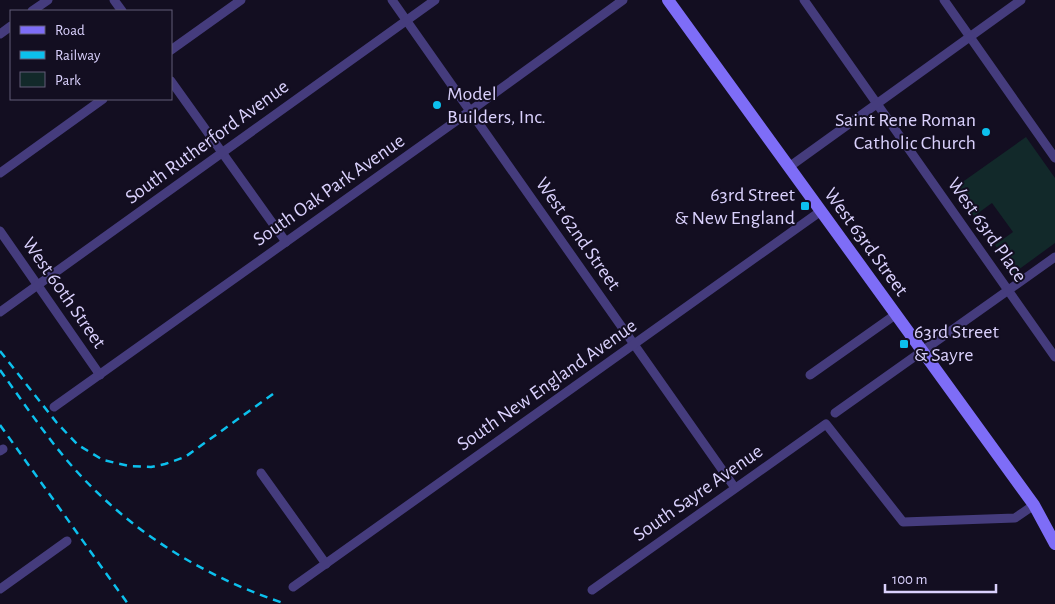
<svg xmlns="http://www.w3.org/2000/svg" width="1055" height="604" font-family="'Alegreya Sans',sans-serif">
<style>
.green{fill:#12292a}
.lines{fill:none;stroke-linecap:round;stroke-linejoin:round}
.street{stroke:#453c7d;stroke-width:9}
.secondary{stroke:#7e6df7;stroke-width:12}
.rail{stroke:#0cc0ed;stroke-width:2.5;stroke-dasharray:8 6;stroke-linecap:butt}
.poi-dot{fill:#0cc0ed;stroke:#130e21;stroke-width:2}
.labels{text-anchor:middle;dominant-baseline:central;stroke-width:4;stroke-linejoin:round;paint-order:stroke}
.poi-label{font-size:20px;fill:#dad1fd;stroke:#130e21;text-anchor:start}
.street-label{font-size:20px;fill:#dad1fd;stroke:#130e21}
</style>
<rect width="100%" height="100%" fill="#130e21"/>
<polygon class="green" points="1026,137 1055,178 1055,243 1014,273 995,245 1013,232 992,203 974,216 954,188"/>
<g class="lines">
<g class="street">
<polyline points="114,0 122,11"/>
<polyline points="392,0 735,488"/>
<polyline points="804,0 1055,357"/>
<polyline points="944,0 1055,158"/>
<polyline points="32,11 48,0"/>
<polyline points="0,34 11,26"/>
<polyline points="171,50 241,0"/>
<polyline points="171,81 286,242"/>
<polyline points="789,167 1021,0"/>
<polyline points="0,173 103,99"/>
<polyline points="0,231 100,375"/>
<polyline points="0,312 435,0"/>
<polyline points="810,375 895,315"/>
<polyline points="54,407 470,111 623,0"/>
<polyline points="835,413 1055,257"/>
<polyline points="0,451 3,449"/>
<polyline points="261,473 326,564"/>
<polyline points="293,587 821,211"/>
<polyline points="0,589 67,541"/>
<polyline points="592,590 826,424 903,522 1015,518 1034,505"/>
</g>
<polyline class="secondary" points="668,0 1034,505 1055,544"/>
<g class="rail">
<polyline points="0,351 57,423 78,445 103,460 129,466 151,467 165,464 185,457 273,394"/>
<path d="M 0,370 C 23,402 45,435 71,465 C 129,531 202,576 286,604"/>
<polyline points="0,425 128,604"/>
</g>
</g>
<g class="poi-dot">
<circle cx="437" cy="105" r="5"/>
<circle cx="986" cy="132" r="5"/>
<rect x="800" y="201" width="10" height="10" rx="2.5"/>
<rect x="899" y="339" width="10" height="10" rx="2.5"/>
</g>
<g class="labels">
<g class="poi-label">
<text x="447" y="94">Model<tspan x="447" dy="23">Builders, Inc.</tspan></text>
<text x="976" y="120" text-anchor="end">Saint Rene Roman<tspan x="976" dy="23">Catholic Church</tspan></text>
<text x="795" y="195" text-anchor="end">63rd Street<tspan x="795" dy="23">&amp; New England</tspan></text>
<text x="914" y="332">63rd Street<tspan x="914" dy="23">&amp; Sayre</tspan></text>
</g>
<g class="street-label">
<text transform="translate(207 142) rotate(-36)">South Rutherford Avenue</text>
<text transform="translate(329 190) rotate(-35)">South Oak Park Avenue</text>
<text transform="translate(987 230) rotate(55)">West 63rd Place</text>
<text transform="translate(578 234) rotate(55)">West 62nd Street</text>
<text transform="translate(866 242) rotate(54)">West 63rd Street</text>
<text transform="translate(64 293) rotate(55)">West 60th Street</text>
<text transform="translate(547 385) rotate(-35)">South New England Avenue</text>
<text transform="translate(698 493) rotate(-35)">South Sayre Avenue</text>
</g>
</g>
<rect x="10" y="10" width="162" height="90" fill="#130e21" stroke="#635c79"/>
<rect x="20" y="26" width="25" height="8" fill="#7e6df7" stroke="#635c79"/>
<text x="55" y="35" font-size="15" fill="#dad1fd">Road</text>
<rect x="20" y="51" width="25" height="8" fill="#0cc0ed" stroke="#635c79"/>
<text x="55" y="60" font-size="15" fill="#dad1fd">Railway</text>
<rect x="20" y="72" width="25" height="15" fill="#12292a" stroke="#635c79"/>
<text x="55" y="85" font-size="15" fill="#dad1fd">Park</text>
<path d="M885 584v8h111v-8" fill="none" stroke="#dad1fd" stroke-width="2.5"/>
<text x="892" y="584" font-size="15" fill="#dad1fd" stroke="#130e21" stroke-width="4" paint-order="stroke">100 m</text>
</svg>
